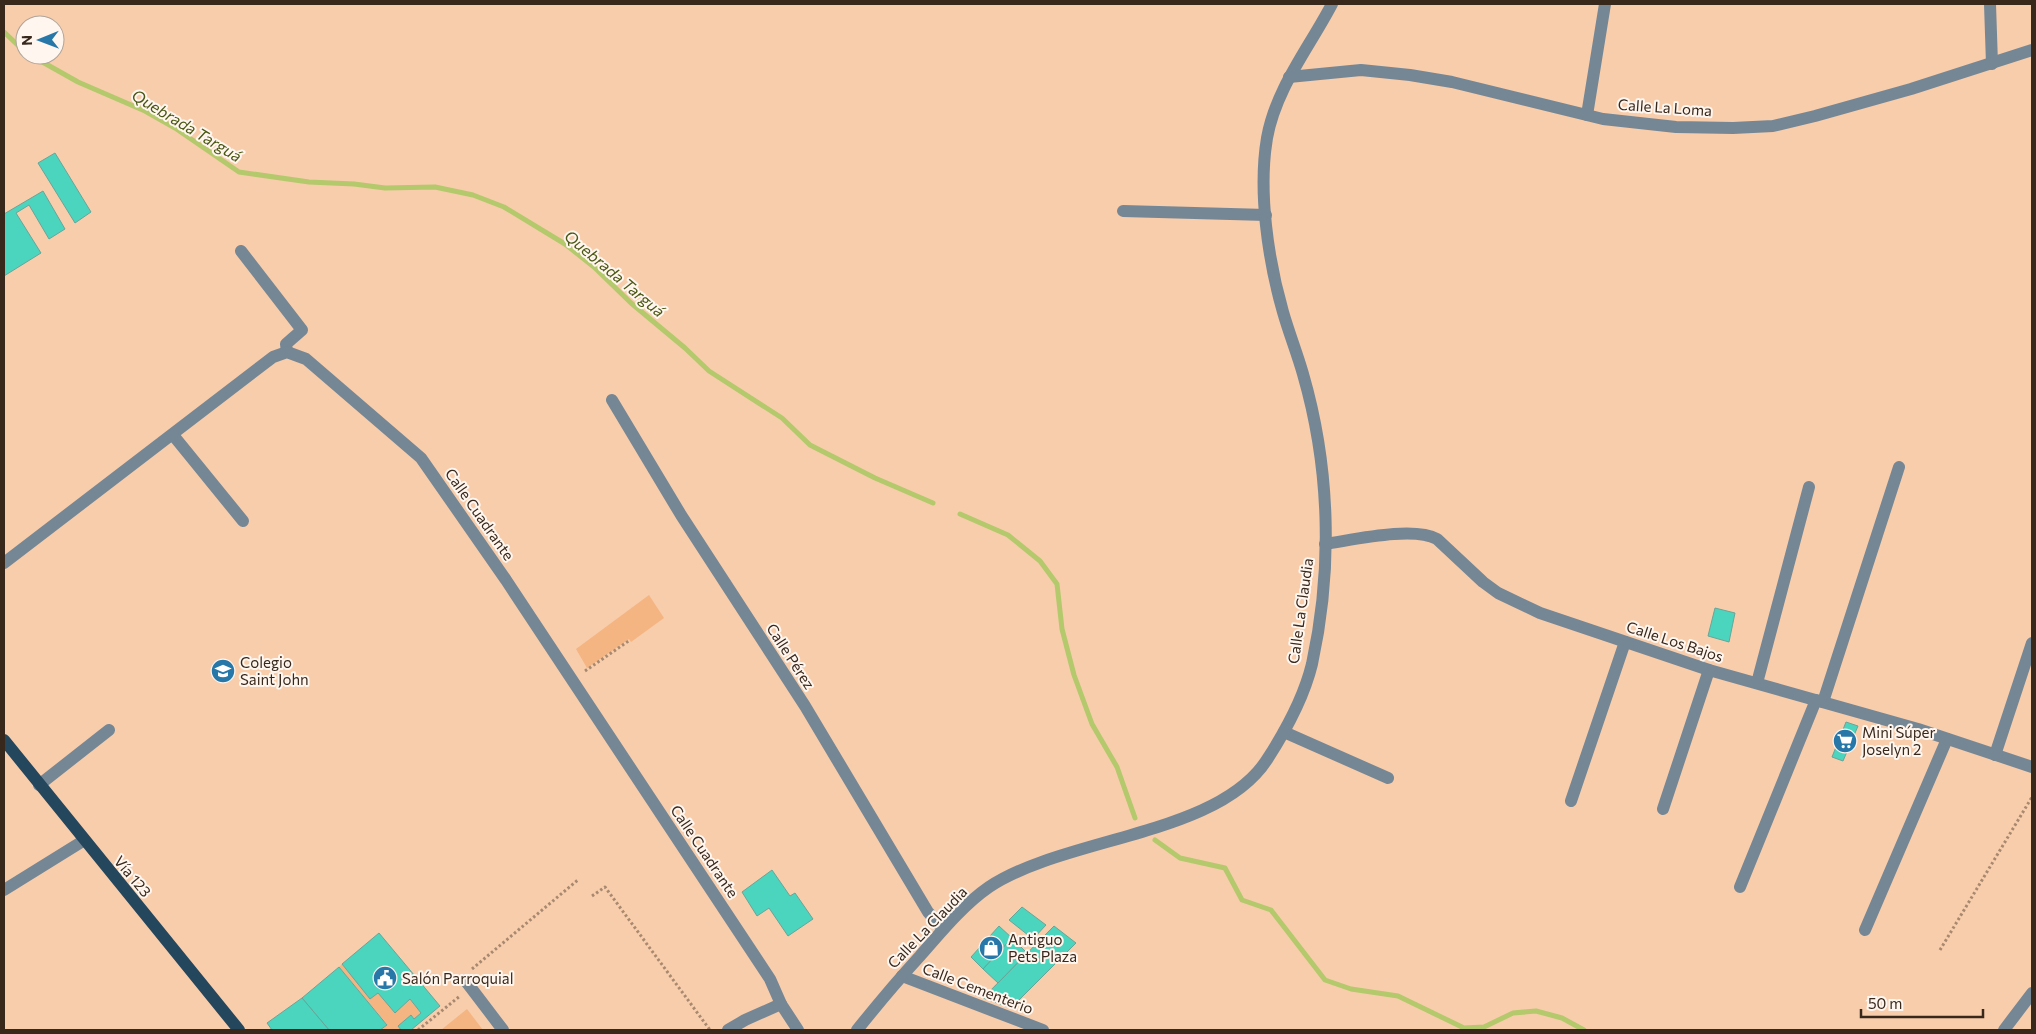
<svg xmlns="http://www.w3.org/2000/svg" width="2036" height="1034" font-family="Commissioner,sans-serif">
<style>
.green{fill:#f5b582}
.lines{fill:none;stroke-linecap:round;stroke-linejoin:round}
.stream{stroke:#b3c96b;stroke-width:5}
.building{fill:#4bd5be;stroke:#68a599}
.path{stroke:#a8896f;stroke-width:3;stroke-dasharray:2.5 2.5;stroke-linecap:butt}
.minor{stroke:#758795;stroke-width:12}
.major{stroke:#24475e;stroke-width:12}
.labels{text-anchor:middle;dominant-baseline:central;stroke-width:4;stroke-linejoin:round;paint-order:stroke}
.street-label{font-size:15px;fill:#38281b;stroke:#fff6ef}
.poi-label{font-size:15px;fill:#38281b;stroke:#fff6ef;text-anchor:start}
.water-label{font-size:16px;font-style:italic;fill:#4a5713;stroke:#fff6ef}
</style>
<rect width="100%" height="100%" fill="#f8cdab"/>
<g class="green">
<polygon points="649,595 664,618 631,642 629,639 587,668 576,649"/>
<polygon points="342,964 370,999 378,993 395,1013 410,999 421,1013 414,1019 410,1016 398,1026 401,1030 380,1030 387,1024 339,967"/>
<polygon points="467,1009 483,1030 441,1030"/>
</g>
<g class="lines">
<g class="stream">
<polyline points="4,32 25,52"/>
<polyline points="30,55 78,82 145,111 175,128 239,172 309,182 354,184 385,188 435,187 473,195 504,207 565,244 594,267 631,303 685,348 709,371 782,418 810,445 875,478 933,503"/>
<polyline points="960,514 1008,535 1040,561 1057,584 1062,629 1074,675 1092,724 1117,767 1135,818"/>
<polyline points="1155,840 1180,858 1225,868 1242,900 1271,910 1325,980 1351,989 1398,996 1464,1028 1484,1027 1513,1013 1536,1011 1562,1018 1584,1030"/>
</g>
</g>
<g class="building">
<polygon points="55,153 91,212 75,223 38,163"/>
<polygon points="43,191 65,229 49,239 29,205 16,213 41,253 4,276 4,214"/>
<polygon points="1715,608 1735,613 1729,642 1708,636"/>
<polygon points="1846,722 1858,726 1843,761 1832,757"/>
<polygon points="772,870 790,896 795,893 813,919 788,936 769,908 757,916 742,892"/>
<polygon points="1022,907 1046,925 1033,939 1009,920"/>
<polygon points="999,926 1012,938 983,969 971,957"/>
<polygon points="1054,926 1076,943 1011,1008 983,998"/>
<polygon points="379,933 440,1006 411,1030 401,1030 398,1026 411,1015 414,1019 421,1013 410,999 395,1013 378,993 370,999 342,964"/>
<polygon points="1012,938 1027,953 998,983 983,969"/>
<polygon points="339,967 387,1025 380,1030 329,1030 302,998"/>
<polygon points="302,998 329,1030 272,1030 267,1023"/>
</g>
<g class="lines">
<g class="path">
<polyline points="585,671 630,640"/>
<polyline points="592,896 605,887 710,1030"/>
<polyline points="1940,950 2032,797"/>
<polyline points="472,969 579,879"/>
<polyline points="418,1030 460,996"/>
</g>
<g class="minor">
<polyline points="1990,4 1992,64"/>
<polyline points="1289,77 1361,70 1410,75 1452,82 1603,119 1676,127 1733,128 1773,126 1815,116 1911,89 2032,50"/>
<polyline points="1587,115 1605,4"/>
<polyline points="1123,211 1266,215"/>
<polyline points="241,251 302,330 286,344 287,352"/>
<polyline points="612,400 681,515 805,706 928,912 943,929"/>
<polyline points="173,435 243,521"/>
<path d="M 1325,544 C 1353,540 1413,526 1437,539 L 1483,582 L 1498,593 L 1540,613 L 1709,670 L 1918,729 L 2032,767"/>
<polyline points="4,563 273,357 287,352 306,359 421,458 506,580 770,979 781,1004 798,1030"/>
<polyline points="1757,683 1809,487"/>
<polyline points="1823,702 1899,467"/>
<polyline points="1284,732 1388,778"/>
<polyline points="1995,755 2032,643"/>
<polyline points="39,785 109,730"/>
<polyline points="1571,801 1625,642"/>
<polyline points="1663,809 1709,670"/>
<polyline points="1740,887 1816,700"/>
<polyline points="4,890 83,841"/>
<polyline points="1865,930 1947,739"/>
<polyline points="902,976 1043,1030"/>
<polyline points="465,980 503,1030"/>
<polyline points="728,1030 745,1020 781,1004"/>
<path d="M 857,1030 C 877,1005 898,980 920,956 C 941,932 963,905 989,887 C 1066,836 1220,836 1268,758 C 1286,730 1304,697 1312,664 C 1333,568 1330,467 1303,374 C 1297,353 1289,333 1283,312 C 1268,260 1258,191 1267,138 C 1276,88 1309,48 1332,4"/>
<polyline points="2004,1030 2032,993"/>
</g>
<polyline class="major" points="4,740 239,1030"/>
</g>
<defs>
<g id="school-disc" transform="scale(1.25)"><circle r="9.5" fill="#2778a9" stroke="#fff6ef"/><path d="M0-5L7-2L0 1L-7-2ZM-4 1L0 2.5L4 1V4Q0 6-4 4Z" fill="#fff"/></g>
<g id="supermarket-disc" transform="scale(1.25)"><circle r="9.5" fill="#2778a9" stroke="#fff6ef"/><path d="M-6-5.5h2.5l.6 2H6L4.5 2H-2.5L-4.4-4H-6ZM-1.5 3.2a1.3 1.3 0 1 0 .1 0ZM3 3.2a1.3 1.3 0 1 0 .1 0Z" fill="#fff"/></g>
<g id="shop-disc" transform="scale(1.25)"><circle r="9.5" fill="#2778a9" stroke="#fff6ef"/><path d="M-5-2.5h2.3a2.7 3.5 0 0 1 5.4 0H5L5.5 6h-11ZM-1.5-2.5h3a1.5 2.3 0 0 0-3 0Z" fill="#fff"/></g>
<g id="civic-disc" transform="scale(1.25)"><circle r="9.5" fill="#2778a9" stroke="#fff6ef"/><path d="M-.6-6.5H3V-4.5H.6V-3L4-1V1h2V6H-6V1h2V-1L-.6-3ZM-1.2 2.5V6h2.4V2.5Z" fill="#fff"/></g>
</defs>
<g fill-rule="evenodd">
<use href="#school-disc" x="223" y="671"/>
<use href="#supermarket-disc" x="1845" y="741"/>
<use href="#shop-disc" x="991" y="948"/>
<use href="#civic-disc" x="385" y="978"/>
</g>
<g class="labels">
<g class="street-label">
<text transform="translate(1665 107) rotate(4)">Calle La Loma</text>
<text transform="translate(480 514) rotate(55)">Calle Cuadrante</text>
<text transform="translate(1300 611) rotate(-82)">Calle La Claudia</text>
<text transform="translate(1675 641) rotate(18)">Calle Los Bajos</text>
<text transform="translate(791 656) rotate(57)">Calle Pérez</text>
<text transform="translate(705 851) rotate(56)">Calle Cuadrante</text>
<text transform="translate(133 876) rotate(50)">Vía 123</text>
<text transform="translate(927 927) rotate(-46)">Calle La Claudia</text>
<text transform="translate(978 988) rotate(21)">Calle Cementerio</text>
</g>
<g class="poi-label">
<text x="240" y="662">Colegio<tspan x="240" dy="17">Saint John</tspan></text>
<text x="1862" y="732">Mini Súper<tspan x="1862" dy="17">Joselyn 2</tspan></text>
<text x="1008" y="939">Antiguo<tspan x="1008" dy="17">Pets Plaza</tspan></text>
<text x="402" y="978">Salón Parroquial</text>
</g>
<g class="water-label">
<text transform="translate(187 125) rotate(31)">Quebrada Targuá</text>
<text transform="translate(615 273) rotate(40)">Quebrada Targuá</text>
</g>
</g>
<rect width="2036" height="1034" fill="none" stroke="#38281b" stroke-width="10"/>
<g transform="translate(40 40) rotate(269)"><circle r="24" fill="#fff6ef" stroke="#afa49a"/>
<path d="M0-4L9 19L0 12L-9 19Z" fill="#2778a9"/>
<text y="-8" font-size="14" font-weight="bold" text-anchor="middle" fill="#38281b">N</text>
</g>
<path d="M1861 1009v8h122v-8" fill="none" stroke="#38281b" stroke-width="2.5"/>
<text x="1868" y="1009" font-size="15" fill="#38281b" stroke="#fff6ef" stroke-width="4" paint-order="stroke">50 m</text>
</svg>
